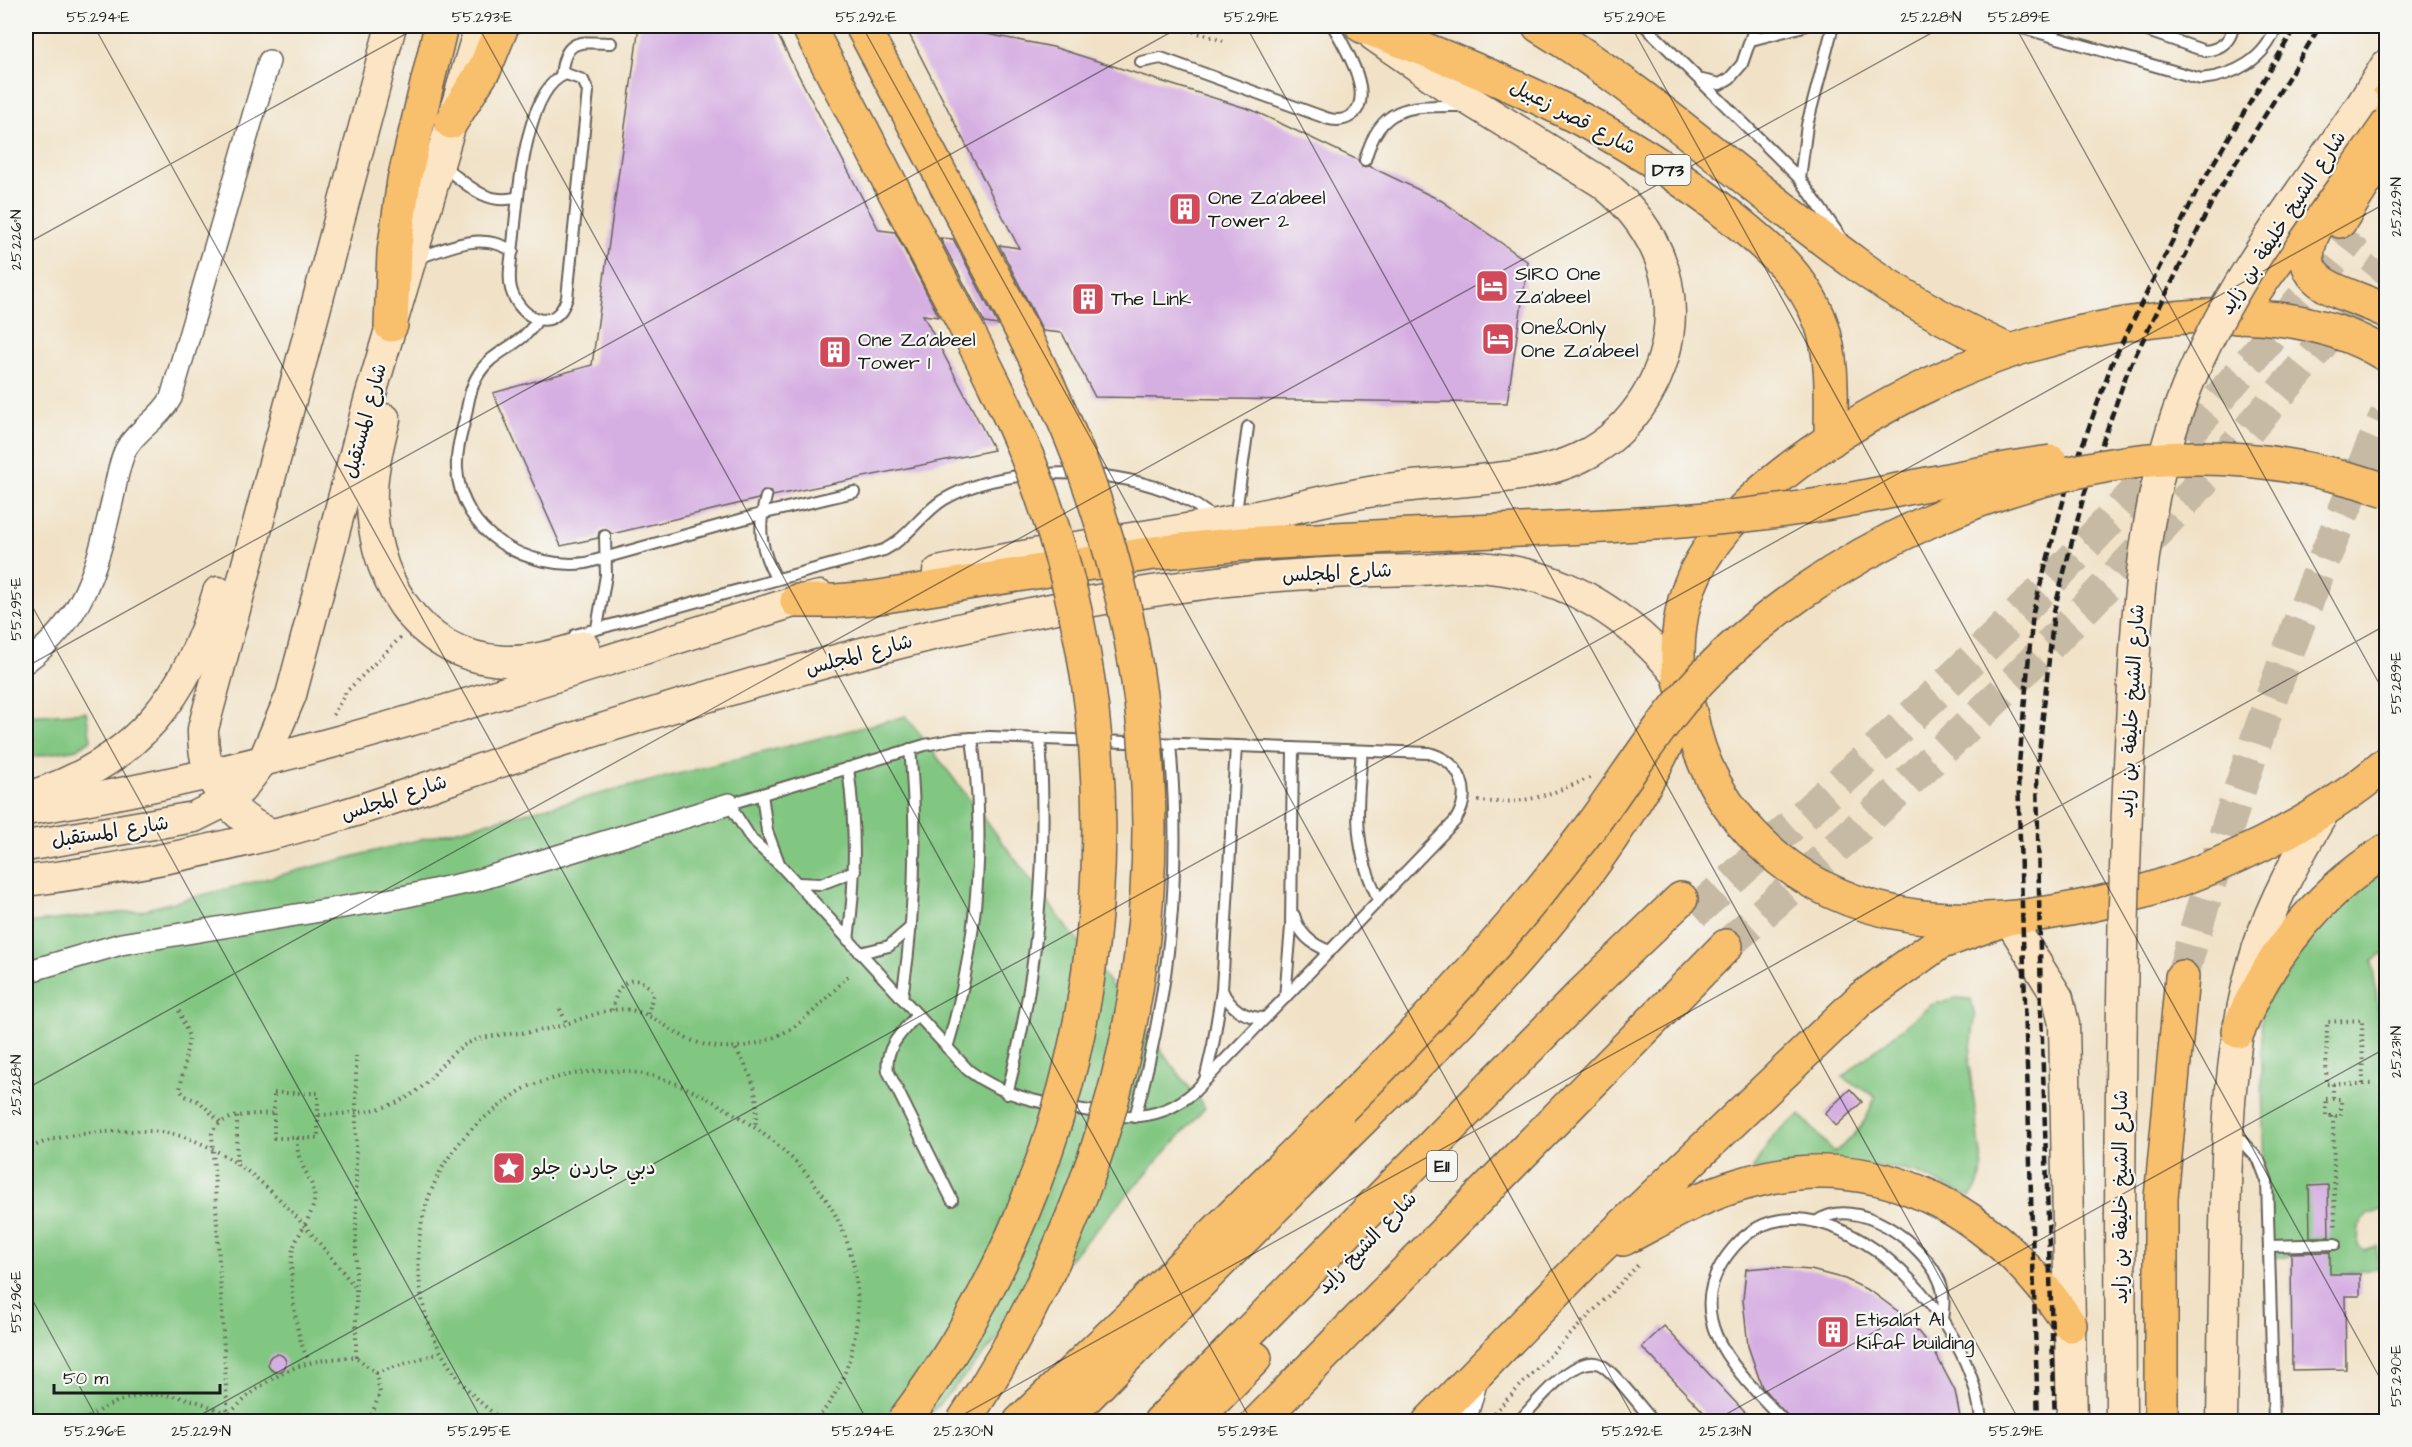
<svg xmlns="http://www.w3.org/2000/svg" width="2412" height="1447" font-family="'Architects Daughter','Playpen Sans Arabic',sans-serif">
<style>
.green{fill:#81c681;stroke:#4e714e;stroke-width:1.5}
.building{fill:#d5aee2}
.lines{fill:none;stroke-linecap:round;stroke-linejoin:round}
.motorway-tunnel{stroke:#c6baa5;stroke-width:33;stroke-dasharray:33 16;stroke-linecap:butt}
.service-casing{stroke:#676158;stroke-width:14}
.minor-casing{stroke:#676158;stroke-width:24}
.secondary-casing{stroke:#676158;stroke-width:33}
.primary-casing{stroke:#676158;stroke-width:36}
.motorway-casing{stroke:#676158;stroke-width:36}
.path{stroke:#676158;stroke-width:4;stroke-dasharray:1.5 4.5;stroke-linecap:butt}
.service{stroke:#fff;stroke-width:10}
.minor{stroke:#fff;stroke-width:21}
.secondary{stroke:#fce5c4;stroke-width:30}
.primary{stroke:#f8bf6c;stroke-width:33}
.motorway{stroke:#f8bf6c;stroke-width:33}
.rail{stroke:#1c1c1c;stroke-width:4.5;stroke-dasharray:9 4.5;stroke-linecap:butt}
.secondary-bridge-casing{stroke:#676158;stroke-width:33;stroke-linecap:butt}
.trunk-bridge-casing{stroke:#676158;stroke-width:36;stroke-linecap:butt}
.motorway-bridge-casing{stroke:#676158;stroke-width:36;stroke-linecap:butt}
.secondary-bridge{stroke:#fce5c4;stroke-width:30}
.trunk-bridge{stroke:#f8bf6c;stroke-width:33}
.motorway-bridge{stroke:#f8bf6c;stroke-width:33}
.ticks{fill:none;stroke:#1c1c1c;stroke-width:1.5;stroke-opacity:0.45}
.labels{text-anchor:middle;dominant-baseline:central;stroke-width:4.5;stroke-linejoin:round;paint-order:stroke}
.shield{fill:#f6f6f2;stroke:#5d5d5c;stroke-width:1.5}
.shield-label{font-size:18px;font-weight:bold;fill:#1c1c1c}
.street-label{font-size:20px;fill:#1c1c1c;stroke:#f6f6f2}
.poi-label{font-size:20px;fill:#1c1c1c;stroke:#f6f6f2;text-anchor:start}
.neatline{fill:none;stroke:#1c1c1c;stroke-width:2}
.ticks-label{font-size:15px;text-anchor:middle;fill:#1c1c1c}
</style>
<rect width="100%" height="100%" fill="#f6f6f2"/>
<filter id="ink" filterUnits="userSpaceOnUse"><feTurbulence type="fractalNoise" baseFrequency=".0167" numOctaves="2"/><feDisplacementMap in="SourceGraphic" scale="12" xChannelSelector="R" yChannelSelector="G"/><feConvolveMatrix kernelMatrix="1 2 1 2 8 2 1 2 1" color-interpolation-filters="sRGB"/></filter>
<filter id="wash" filterUnits="userSpaceOnUse"><feTurbulence type="fractalNoise" baseFrequency=".008" numOctaves="4" result="noise"/><feDisplacementMap in="SourceGraphic" scale="24" xChannelSelector="R" yChannelSelector="G"/><feGaussianBlur stdDeviation="1.35" result="paint"/><feColorMatrix in="noise" values="0 0 0 0 0 0 0 0 0 0 0 0 0 0 0 0 0 1.4 0 .05"/><feComposite in="paint" operator="in"/></filter>
<g filter="url(#wash)">
<rect width="100%" height="100%" fill="#f1e2c7"/>
<g class="green">
<polygon points="86,712 91,740 77,749 26,758 26,716"/>
<polygon points="906,716 1205,1108 924,1421 26,1421 26,923 139,911"/>
<polygon points="2386,868 2386,952 2372,961 2386,1066 2386,1208 2367,1215 2359,1227 2358,1246 2364,1250 2377,1246 2377,1268 2318,1280 2316,1255 2265,1258 2261,1002 2331,912"/>
<path d="M 1956,998 L 1971,999 L 1975,1017 L 1969,1064 L 1983,1170 L 1976,1189 L 1970,1197 L 1919,1174 L 1891,1167 L 1752,1169 L 1774,1135 L 1800,1115 L 1834,1152 C 1855,1138 1868,1121 1875,1096 L 1842,1077 L 1931,1005 Z"/>
</g>
<g id="blocks">
<g class="building">
<polygon points="639,26 773,26 879,230 895,232 939,317 923,315 994,450 773,496 771,491 765,490 758,499 612,534 604,529 599,532 598,538 561,546 493,393 592,365"/>
<polygon points="905,26 946,26 1053,47 1252,110 1358,160 1362,167 1369,166 1442,201 1528,262 1507,403 1095,397 1062,333 1043,331 999,245 1019,248"/>
<polygon points="940,238 953,239 998,325 985,323"/>
<polygon points="1850,1089 1862,1102 1836,1126 1825,1113"/>
<polygon points="2328,1185 2329,1237 2310,1237 2309,1186"/>
<polygon points="2330,1252 2330,1274 2360,1274 2360,1296 2345,1296 2346,1369 2292,1370 2291,1253"/>
<polygon points="1770,1267 1811,1270 1845,1279 1872,1292 1907,1318 1934,1351 1955,1391 1961,1422 1792,1422 1762,1387 1748,1346 1743,1300 1746,1269"/>
<polygon points="1664,1326 1754,1422 1713,1422 1642,1347"/>
<circle cx="277" cy="1363" r="9"/>
</g>
</g>
</g>
<g filter="url(#ink)">
<use href="#blocks" fill-opacity="0" stroke="#676158" stroke-width="1.5"/>
<g class="lines">
<g class="motorway-tunnel">
<path d="M 1694,913 C 1803,815 1913,719 2017,615 C 2138,496 2249,366 2355,233"/>
<path d="M 1726,946 C 1810,871 1895,796 1976,718 C 2122,576 2258,424 2386,266"/>
<path d="M 2182,977 C 2237,784 2303,597 2386,415"/>
</g>
<g class="service-casing">
<g id="service">
<polyline points="1645,26 1800,179 1842,239"/>
<path d="M 2016,26 L 2201,79 C 2234,76 2266,59 2276,26"/>
<path d="M 2133,26 L 2205,51 C 2220,49 2231,42 2233,26"/>
<polyline points="1751,40 1804,26"/>
<path d="M 1141,62 L 1161,58 L 1326,118 C 1335,121 1344,121 1352,115 C 1376,96 1344,46 1333,26"/>
<path d="M 566,74 L 583,80 L 588,91 L 567,298 C 555,335 520,320 511,289 C 507,273 513,251 514,234 C 518,198 525,88 566,74 Z"/>
<path d="M 561,76 C 565,38 578,42 611,43"/>
<polyline points="1702,80 1720,84 1730,78 1742,64 1755,26"/>
<path d="M 1365,160 C 1381,103 1410,106 1462,106"/>
<path d="M 442,165 C 465,183 487,207 518,197"/>
<polyline points="1800,179 1807,125 1833,26"/>
<path d="M 416,259 C 449,247 481,231 513,251"/>
<path d="M 537,320 C 522,347 493,349 478,375 C 470,388 468,404 465,419 C 461,435 456,451 457,469 C 461,534 527,570 586,563 L 761,514 L 854,492"/>
<path d="M 766,497 C 757,527 761,552 776,578"/>
<polyline points="1235,519 1248,427"/>
<polyline points="597,628 606,575 605,536"/>
<path d="M 575,635 L 884,550 C 908,538 921,514 943,500 C 1002,465 1105,467 1167,491 C 1185,497 1199,507 1214,518"/>
<path d="M 990,737 L 1429,753 C 1462,762 1473,793 1455,821 L 1195,1091 C 1174,1110 1150,1118 1122,1116 C 1069,1107 1012,1104 968,1070 L 781,866 L 752,840 L 729,804 L 925,745 L 956,739 Z"/>
<path d="M 1362,751 C 1357,808 1352,848 1379,900"/>
<polyline points="762,794 767,831 779,863"/>
<polyline points="797,883 821,884 855,871"/>
<path d="M 1294,915 C 1299,934 1312,945 1330,951"/>
<path d="M 848,940 C 856,882 856,826 848,768"/>
<polyline points="860,953 889,946 911,927"/>
<path d="M 1222,990 C 1230,1008 1245,1018 1265,1018"/>
<path d="M 902,998 C 915,915 918,833 910,749"/>
<polyline points="1285,998 1291,927 1293,748"/>
<path d="M 917,1015 C 902,1032 884,1048 888,1071 L 952,1200"/>
<path d="M 947,1048 C 978,945 986,844 972,738"/>
<polyline points="1205,1080 1213,1045 1222,990 1236,746"/>
<path d="M 1007,1094 C 1038,974 1048,863 1040,739"/>
<path d="M 1135,1117 C 1170,991 1182,874 1170,744"/>
<polyline points="2234,1133 2259,1160 2267,1181 2274,1422"/>
<path d="M 1816,1222 C 1856,1193 1924,1243 1940,1282 C 1945,1294 1944,1307 1942,1319"/>
<polyline points="2270,1246 2335,1244"/>
<path d="M 1518,1422 C 1535,1405 1577,1349 1603,1366 C 1620,1378 1639,1406 1654,1422"/>
<path d="M 1785,1422 C 1739,1373 1674,1317 1733,1248 C 1749,1229 1771,1218 1797,1219 C 1886,1225 1975,1337 1981,1422"/>
</g>
</g>
<g class="minor-casing">
<g id="minor">
<path d="M 26,662 C 85,619 96,569 112,502 C 116,485 118,465 126,449 C 137,429 160,419 171,398 L 269,61"/>
<polyline points="26,972 121,944 398,898 475,881 729,804"/>
<polyline points="1465,1422 1478,1376"/>
</g>
</g>
<g class="secondary-casing">
<g id="secondary">
<polyline points="2363,102 2386,65"/>
<path d="M 385,419 C 379,442 373,466 372,490 C 369,572 414,656 504,661 C 531,662 558,654 584,646"/>
<path d="M 938,572 C 1032,552 1127,540 1221,523 C 1275,514 1327,498 1381,490 C 1440,480 1530,483 1581,457 C 1636,430 1669,373 1670,313 C 1670,259 1642,214 1601,182 L 1446,86 L 1374,36"/>
<path d="M 31,796 C 137,762 188,696 218,592"/>
<path d="M 26,810 C 289,769 543,679 797,601 L 820,596"/>
<path d="M 271,834 C 227,814 202,778 203,729 L 391,26"/>
<polyline points="26,846 194,817 226,801 241,789 264,759 291,695 370,397 480,26"/>
<path d="M 26,881 C 129,868 232,847 332,818 C 407,796 480,768 554,744 C 782,672 1016,602 1255,578 C 1310,573 1364,571 1419,570 C 1442,569 1466,565 1489,568 C 1567,575 1631,617 1679,677"/>
<polyline points="2008,918 2058,998 2064,1024 2072,1422"/>
<polyline points="2120,1215 2121,1422"/>
<path d="M 2222,1422 C 2223,1356 2224,1291 2225,1225 C 2227,1133 2229,1039 2257,950 C 2273,899 2300,852 2327,807"/>
</g>
</g>
<g class="primary-casing">
<g id="primary">
<path d="M 1362,26 C 1497,75 1618,126 1731,217 C 1768,247 1804,276 1821,323 C 1834,360 1831,401 1831,440"/>
<path d="M 1539,26 C 1652,95 1748,186 1855,263 C 1903,298 1956,326 2009,351"/>
<polyline points="451,122 485,68 502,26"/>
<polyline points="391,325 394,252 404,180 441,26"/>
<path d="M 2386,355 C 2290,294 2139,315 2034,344 C 1928,373 1738,475 1693,578 C 1680,606 1676,643 1679,674 C 1680,687 1688,702 1691,716 C 1700,766 1725,809 1762,844 C 1860,938 1998,929 2120,898 C 2209,875 2317,824 2386,764"/>
<path d="M 2238,1031 C 2269,956 2317,894 2386,851"/>
</g>
</g>
<g class="motorway-casing">
<g id="motorway">
<path d="M 2321,218 C 2280,287 2340,288 2386,311"/>
<polyline points="2340,221 2386,149"/>
<polyline points="2236,317 2371,130 2386,101"/>
<polyline points="797,601 835,601 873,598 1154,553 1241,544 1431,534"/>
<path d="M 1623,1239 C 1660,1220 1698,1197 1739,1185 C 1876,1142 1996,1211 2070,1325"/>
<polyline points="1020,1422 1135,1312 1341,1108"/>
<path d="M 1062,1422 C 1151,1332 1239,1243 1327,1154 C 1462,1020 1604,889 1682,711"/>
<polyline points="1160,1422 1582,994 1681,899"/>
<polyline points="1193,1422 1255,1358"/>
<polyline points="1258,1422 1726,946"/>
<polyline points="1429,1422 1592,1255 1862,998 1939,943 2008,918"/>
<polyline points="2161,1422 2161,1198 2182,977"/>
</g>
</g>
<g class="path">
<polyline points="1176,26 1224,41"/>
<polyline points="333,715 346,692 401,637"/>
<path d="M 1478,801 C 1527,805 1548,795 1592,777"/>
<polyline points="560,1009 567,1024"/>
<path d="M 612,1010 C 614,1003 616,993 621,987 C 632,974 647,981 653,994 L 648,1015"/>
<polyline points="179,1011 189,1037 180,1090 185,1096 200,1102 220,1122"/>
<path d="M 736,1049 C 753,1079 760,1091 755,1127"/>
<polyline points="2333,1084 2333,1099"/>
<path d="M 2363,1084 L 2362,1020 L 2327,1022 L 2326,1084 C 2342,1084 2359,1084 2375,1084"/>
<rect x="274" y="1093" width="44" height="45"/>
<rect x="2326" y="1099" width="15" height="17"/>
<path d="M 319,1115 C 359,1113 398,1112 428,1081 C 442,1066 451,1050 471,1042 C 495,1032 522,1035 547,1029 C 570,1025 591,1013 613,1010 C 640,1006 657,1021 679,1034 C 715,1056 760,1049 795,1026 C 814,1013 832,992 848,976"/>
<polyline points="2333,1116 2335,1228"/>
<polyline points="237,1117 237,1166"/>
<path d="M 297,1138 C 296,1167 311,1172 314,1194 C 317,1211 298,1232 293,1249 C 288,1270 295,1346 310,1360"/>
<path d="M 26,1151 C 47,1137 78,1134 104,1132 C 128,1131 153,1129 177,1135 C 254,1156 307,1228 355,1287"/>
<polyline points="356,1357 356,1056"/>
<polyline points="376,1373 439,1353"/>
<polyline points="1490,1417 1640,1263"/>
<path d="M 85,1422 C 90,1414 99,1411 108,1406 C 147,1386 191,1395 228,1415 C 268,1375 298,1359 356,1357 L 376,1373 L 380,1393 L 369,1422"/>
<path d="M 228,1422 L 212,1133 C 221,1112 255,1115 274,1113"/>
<path d="M 505,1422 C 443,1378 414,1318 419,1243 C 423,1190 452,1139 496,1109 C 507,1101 520,1089 533,1085 C 562,1074 600,1068 631,1072 C 670,1077 704,1095 736,1115 C 809,1161 863,1227 857,1318 C 854,1355 841,1394 814,1422"/>
</g>
<use href="#service" class="service"/>
<use href="#minor" class="minor"/>
<use href="#secondary" class="secondary"/>
<use href="#primary" class="primary"/>
<use href="#motorway" class="motorway"/>
<g class="rail">
<polyline points="2038,1422 2018,775 2033,612 2066,491 2112,363 2198,189 2296,26"/>
<polyline points="2055,1422 2041,1011 2037,773 2054,611 2084,495 2128,370 2214,198 2320,26"/>
</g>
<g class="secondary-bridge-casing">
<path id="secondary-bridge" d="M 2120,1215 C 2121,1058 2122,901 2130,745 C 2136,620 2140,504 2187,387 C 2229,283 2300,194 2363,102"/>
</g>
<g class="trunk-bridge-casing">
<g id="trunk-bridge">
<path d="M 808,26 C 851,108 894,190 937,273 C 977,348 1018,424 1045,505 C 1151,811 1099,1163 903,1422"/>
<path d="M 862,26 C 902,101 942,176 981,252 C 1017,320 1053,389 1081,462 C 1204,791 1157,1131 963,1422"/>
</g>
</g>
<g class="motorway-bridge-casing">
<g id="motorway-bridge">
<path d="M 1431,534 C 1551,528 1673,526 1793,509 C 1879,497 1964,473 2051,462"/>
<path d="M 1341,1108 C 1427,1023 1508,934 1582,838 C 1622,786 1655,728 1700,680 C 1816,555 2027,456 2199,458 C 2263,458 2326,470 2386,490"/>
</g>
</g>
<use href="#secondary-bridge" class="secondary-bridge"/>
<use href="#trunk-bridge" class="trunk-bridge"/>
<use href="#motorway-bridge" class="motorway-bridge"/>
</g>
</g>
<path class="ticks" d="M 94,26 L 868,1422M 478,26 L 1252,1422M 862,26 L 1636,1422M 1246,26 L 2020,1422M 1631,26 L 2386,1389M 2015,26 L 2386,696M 26,244 L 420,26M 26,595 L 483,1422M 26,667 L 1182,26M 26,1089 L 1944,26M 26,1288 L 99,1422M 188,1422 L 2386,203M 950,1422 L 2386,625M 1712,1422 L 2386,1048"/>
<defs>
<g id="building-square" transform="scale(1.725)"><rect x="-9" y="-9" width="18" height="18" rx="4" fill="#d1495b" stroke="#f6f6f2"/><path d="M-4-6H4V6H1V3H-1V6H-4ZM-2.5-4.3h1.7v1.8h-1.7ZM.8-4.3h1.7v1.8H.8ZM-2.5-1h1.7V.8h-1.7ZM.8-1h1.7V.8H.8Z" fill="#fff"/></g>
<g id="hotel-square" transform="scale(1.725)"><rect x="-9" y="-9" width="18" height="18" rx="4" fill="#d1495b" stroke="#f6f6f2"/><path d="M-6-4.5h1.5V1H6V5H4.5V3h-9V5H-6ZM-4 0a1.8 1.8 0 1 1 3.6 0ZM.5 0V-2.5h3Q6-2.5 6 0Z" fill="#fff"/></g>
<g id="sight-square" transform="scale(1.725)"><rect x="-9" y="-9" width="18" height="18" rx="4" fill="#d1495b" stroke="#f6f6f2"/><path d="M0-6L1.8-2.2L6-1.7L2.9 1.2L3.7 5.4L0 3.3L-3.7 5.4L-2.9 1.2L-6-1.7L-1.8-2.2Z" fill="#fff"/></g>
</defs>
<g fill-rule="evenodd">
<use href="#building-square" x="1185" y="209"/>
<use href="#hotel-square" x="1492" y="286"/>
<use href="#building-square" x="1088" y="299"/>
<use href="#hotel-square" x="1498" y="339"/>
<use href="#building-square" x="835" y="352"/>
<use href="#sight-square" x="509" y="1168"/>
<use href="#building-square" x="1833" y="1332"/>
</g>
<g class="labels">
<g class="shield">
<rect x="1645.5" y="155" width="45" height="30" rx="4.5"/>
<rect x="1427" y="1151" width="30" height="30" rx="4.5"/>
</g>
<g class="shield-label">
<text x="1668" y="170">D73</text>
<text x="1442" y="1166">E11</text>
</g>
<g class="street-label">
<text transform="translate(1573 117) rotate(28)">شارع قصر زعبيل</text>
<text transform="translate(2283 223) rotate(-57)">شارع الشيخ خليفة بن زايد</text>
<text transform="translate(365 421) rotate(-75)">شارع المستقبل</text>
<text transform="translate(1337 573) rotate(-3)">شارع المجلس</text>
<text transform="translate(859 655) rotate(-15)">شارع المجلس</text>
<text transform="translate(2132 711) rotate(-87)">شارع الشيخ خليفة بن زايد</text>
<text transform="translate(394 798) rotate(-18)">شارع المجلس</text>
<text transform="translate(110 832) rotate(-9)">شارع المستقبل</text>
<text transform="translate(2121 1197) rotate(-90)">شارع الشيخ خليفة بن زايد</text>
<text transform="translate(1367 1243) rotate(-46)">شارع الشيخ زايد</text>
</g>
<g class="poi-label">
<text x="1208" y="198">One Za'abeel<tspan x="1208" dy="23">Tower 2</tspan></text>
<text x="1515" y="274">SIRO One<tspan x="1515" dy="23">Za'abeel</tspan></text>
<text x="1111" y="299">The Link</text>
<text x="1521" y="328">One&amp;Only<tspan x="1521" dy="23">One Za'abeel</tspan></text>
<text x="858" y="340">One Za'abeel<tspan x="858" dy="23">Tower 1</tspan></text>
<text x="532" y="1168">دبي جاردن جلو</text>
<text x="1856" y="1320">Etisalat Al<tspan x="1856" dy="23">Kifaf building</tspan></text>
</g>
</g>
<rect width="2412" height="1447" fill="none" stroke="#f6f6f2" stroke-width="66"/>
<path d="M54 1384v9h166v-9" fill="none" stroke="#1c1c1c" stroke-width="3"/>
<text x="63" y="1384" font-size="18" fill="#1c1c1c" stroke="#f6f6f2" stroke-width="4.5" paint-order="stroke">50 m</text>
<rect x="33" y="33" width="2346" height="1381" class="neatline"/>
<g class="ticks-label">
<text x="98" y="22">55.294°E</text>
<text x="482" y="22">55.293°E</text>
<text x="866" y="22">55.292°E</text>
<text x="1251" y="22">55.291°E</text>
<text x="1635" y="22">55.290°E</text>
<text x="1931" y="22">25.228°N</text>
<text x="2019" y="22">55.289°E</text>
<text transform="translate(2396 207) rotate(-90)" y="5">25.229°N</text>
<text transform="translate(16 240) rotate(-90)" y="5">25.226°N</text>
<text transform="translate(16 609) rotate(-90)" y="5">55.295°E</text>
<text transform="translate(2396 683) rotate(-90)" y="5">55.289°E</text>
<text transform="translate(2396 1052) rotate(-90)" y="5">25.231°N</text>
<text transform="translate(16 1085) rotate(-90)" y="5">25.228°N</text>
<text transform="translate(16 1302) rotate(-90)" y="5">55.296°E</text>
<text transform="translate(2396 1376) rotate(-90)" y="5">55.290°E</text>
<text x="95" y="1436">55.296°E</text>
<text x="201" y="1436">25.229°N</text>
<text x="479" y="1436">55.295°E</text>
<text x="863" y="1436">55.294°E</text>
<text x="963" y="1436">25.230°N</text>
<text x="1248" y="1436">55.293°E</text>
<text x="1632" y="1436">55.292°E</text>
<text x="1725" y="1436">25.231°N</text>
<text x="2016" y="1436">55.291°E</text>
</g>
</svg>
